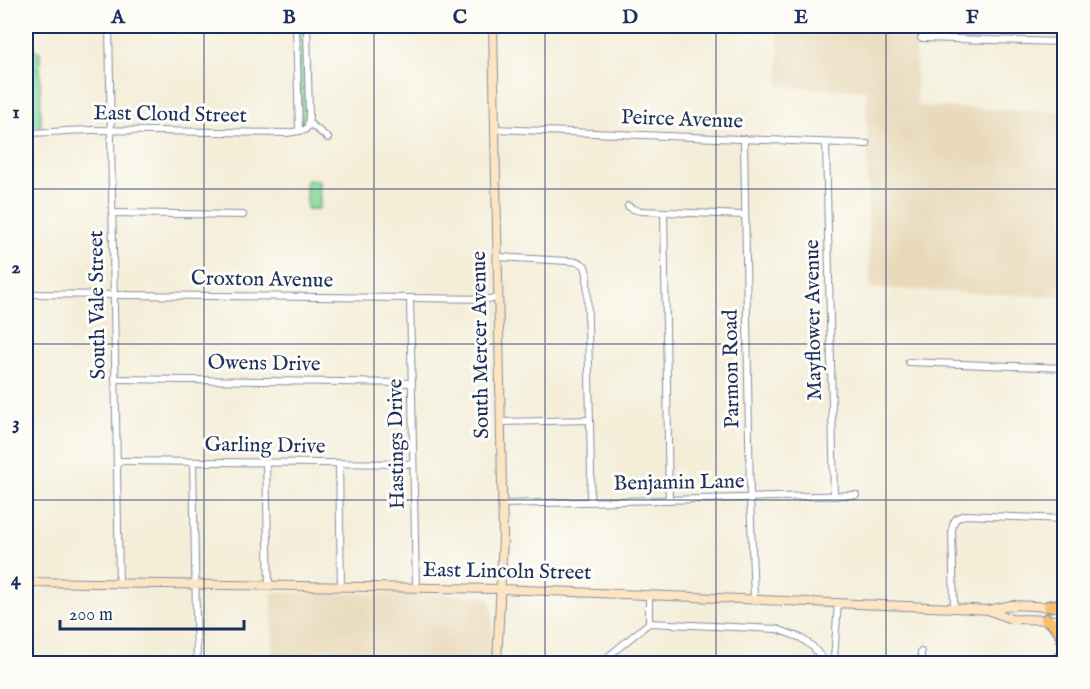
<svg xmlns="http://www.w3.org/2000/svg" width="1090" height="689" font-family="'IM FELL English',serif">
<style>
.built{fill:#e8d9ba}
.green{fill:#88da9c;stroke:#52847d;stroke-width:1.5}
.lines{fill:none;stroke-linecap:round;stroke-linejoin:round}
.street-casing{stroke:#888e9c;stroke-width:8}
.secondary-casing{stroke:#888e9c;stroke-width:10}
.highway-casing{stroke:#888e9c;stroke-width:13}
.street{stroke:#fff;stroke-width:6}
.secondary{stroke:#fde5c4;stroke-width:8}
.highway{stroke:#f9bf6c;stroke-width:10}
.grid{fill:none;stroke:#1b2f5e;stroke-width:1.5;stroke-opacity:0.55}
.labels{text-anchor:middle;dominant-baseline:central;stroke-width:6;stroke-linejoin:round;paint-order:stroke}
.street-label{font-size:21px;fill:#1b2f5e;stroke:#fdfcf7}
.neatline{fill:none;stroke:#1b2f5e;stroke-width:2}
.grid-label{font-size:20px;text-anchor:middle;font-weight:bold;fill:#1b2f5e}
</style>
<rect width="100%" height="100%" fill="#fdfcf7"/>
<filter id="ink" filterUnits="userSpaceOnUse"><feTurbulence type="fractalNoise" baseFrequency=".0167" numOctaves="2"/><feDisplacementMap in="SourceGraphic" scale="12" xChannelSelector="R" yChannelSelector="G"/><feConvolveMatrix kernelMatrix="1 2 1 2 8 2 1 2 1" color-interpolation-filters="sRGB"/></filter>
<filter id="wash" filterUnits="userSpaceOnUse"><feTurbulence type="fractalNoise" baseFrequency=".008" numOctaves="4" result="noise"/><feDisplacementMap in="SourceGraphic" scale="24" xChannelSelector="R" yChannelSelector="G"/><feGaussianBlur stdDeviation="1.35" result="paint"/><feColorMatrix in="noise" values="0 0 0 0 0 0 0 0 0 0 0 0 0 0 0 0 0 1.4 0 .05"/><feComposite in="paint" operator="in"/></filter>
<g filter="url(#wash)">
<rect width="100%" height="100%" fill="#f4eed9"/>
<g class="built">
<polygon points="778,26 915,26 917,106 1061,112 1064,297 870,288 866,90 779,87"/>
<polygon points="272,592 438,594 483,596 489,599 492,606 492,663 273,663"/>
</g>
<g class="green">
<polygon points="298,26 304,26 307,121 302,125 301,124"/>
<polygon points="26,46 40,52 41,126 26,126"/>
<polygon points="307,180 318,180 319,182 320,206 318,209 308,209 307,208 306,182"/>
</g>
</g>
<g filter="url(#ink)">
<g class="lines">
<g class="street-casing">
<g id="street">
<polyline points="109,26 119,583"/>
<polyline points="296,26 299,131"/>
<polyline points="1063,26 1064,98"/>
<polyline points="921,38 1063,42"/>
<polyline points="309,123 328,138"/>
<polyline points="495,129 867,144"/>
<path d="M 26,133 C 48,133 70,130 93,130 L 287,133 L 305,130 L 308,126 L 309,116 L 307,26"/>
<polyline points="744,139 750,497 754,598"/>
<polyline points="826,143 834,496"/>
<polyline points="628,206 633,209 640,211 745,215"/>
<polyline points="664,212 669,500"/>
<polyline points="112,213 243,215"/>
<polyline points="498,257 568,261 579,262 585,266 587,274 591,473 590,501"/>
<polyline points="26,294 499,299"/>
<polyline points="410,299 416,588"/>
<polyline points="909,362 1064,368"/>
<polyline points="115,379 412,383"/>
<polyline points="501,422 590,420"/>
<polyline points="117,461 413,464"/>
<polyline points="193,462 197,664"/>
<polyline points="266,463 269,586"/>
<polyline points="339,464 341,587"/>
<polyline points="503,504 856,495"/>
<path d="M 954,608 L 952,530 C 953,520 957,516 967,515 L 1064,519"/>
<polyline points="649,623 649,594"/>
<polyline points="599,664 649,623 777,629 801,638 813,647 827,664"/>
<polyline points="833,664 834,659 838,602"/>
<polyline points="921,664 921,652"/>
</g>
</g>
<g class="secondary-casing">
<g id="secondary">
<polyline points="493,26 503,537 497,664"/>
<polyline points="26,582 501,589 954,608 988,610 1011,619 1064,620"/>
<polyline points="988,610 1012,605 1055,607"/>
</g>
</g>
<g class="highway-casing">
<g id="highway">
<polyline points="1049,606 1064,604"/>
<path d="M 1046,619 C 1061,629 1063,635 1064,652"/>
<polyline points="1056,664 1064,651"/>
</g>
</g>
<use href="#street" class="street"/>
<use href="#secondary" class="secondary"/>
<use href="#highway" class="highway"/>
</g>
</g>
<path class="grid" d="M 204,26 L 204,664M 374,26 L 374,664M 545,26 L 545,664M 716,26 L 716,664M 886,26 L 886,664M 26,189 L 1064,189M 26,344 L 1064,344M 26,500 L 1064,500"/>
<g class="labels">
<g class="street-label">
<text transform="translate(170 115) rotate(1)">East Cloud Street</text>
<text transform="translate(682 120) rotate(2)">Peirce Avenue</text>
<text transform="translate(262 280) rotate(1)">Croxton Avenue</text>
<text transform="translate(98 305) rotate(-91)">South Vale Street</text>
<text transform="translate(814 320) rotate(-91)">Mayflower Avenue</text>
<text transform="translate(481 345) rotate(-91)">South Mercer Avenue</text>
<text transform="translate(264 364) rotate(1)">Owens Drive</text>
<text transform="translate(732 369) rotate(-91)">Parmon Road</text>
<text transform="translate(397 444) rotate(-91)">Hastings Drive</text>
<text transform="translate(265 446) rotate(1)">Garling Drive</text>
<text transform="translate(679 483) rotate(-1)">Benjamin Lane</text>
<text transform="translate(507 572) rotate(1)">East Lincoln Street</text>
</g>
</g>
<rect width="1090" height="689" fill="none" stroke="#fdfcf7" stroke-width="66"/>
<path d="M60 620v9h184v-9" fill="none" stroke="#1b2f5e" stroke-width="3"/>
<text x="69" y="620" font-size="18" fill="#1b2f5e" stroke="#fdfcf7" stroke-width="4.5" paint-order="stroke">200 m</text>
<rect x="33" y="33" width="1024" height="623" class="neatline"/>
<g class="grid-label">
<text x="118" y="23">A</text>
<text x="289" y="23">B</text>
<text x="460" y="23">C</text>
<text x="630" y="23">D</text>
<text x="801" y="23">E</text>
<text x="972" y="23">F</text>
<text x="16" y="118">1</text>
<text x="16" y="273">2</text>
<text x="16" y="429">3</text>
<text x="16" y="585">4</text>
</g>
</svg>
